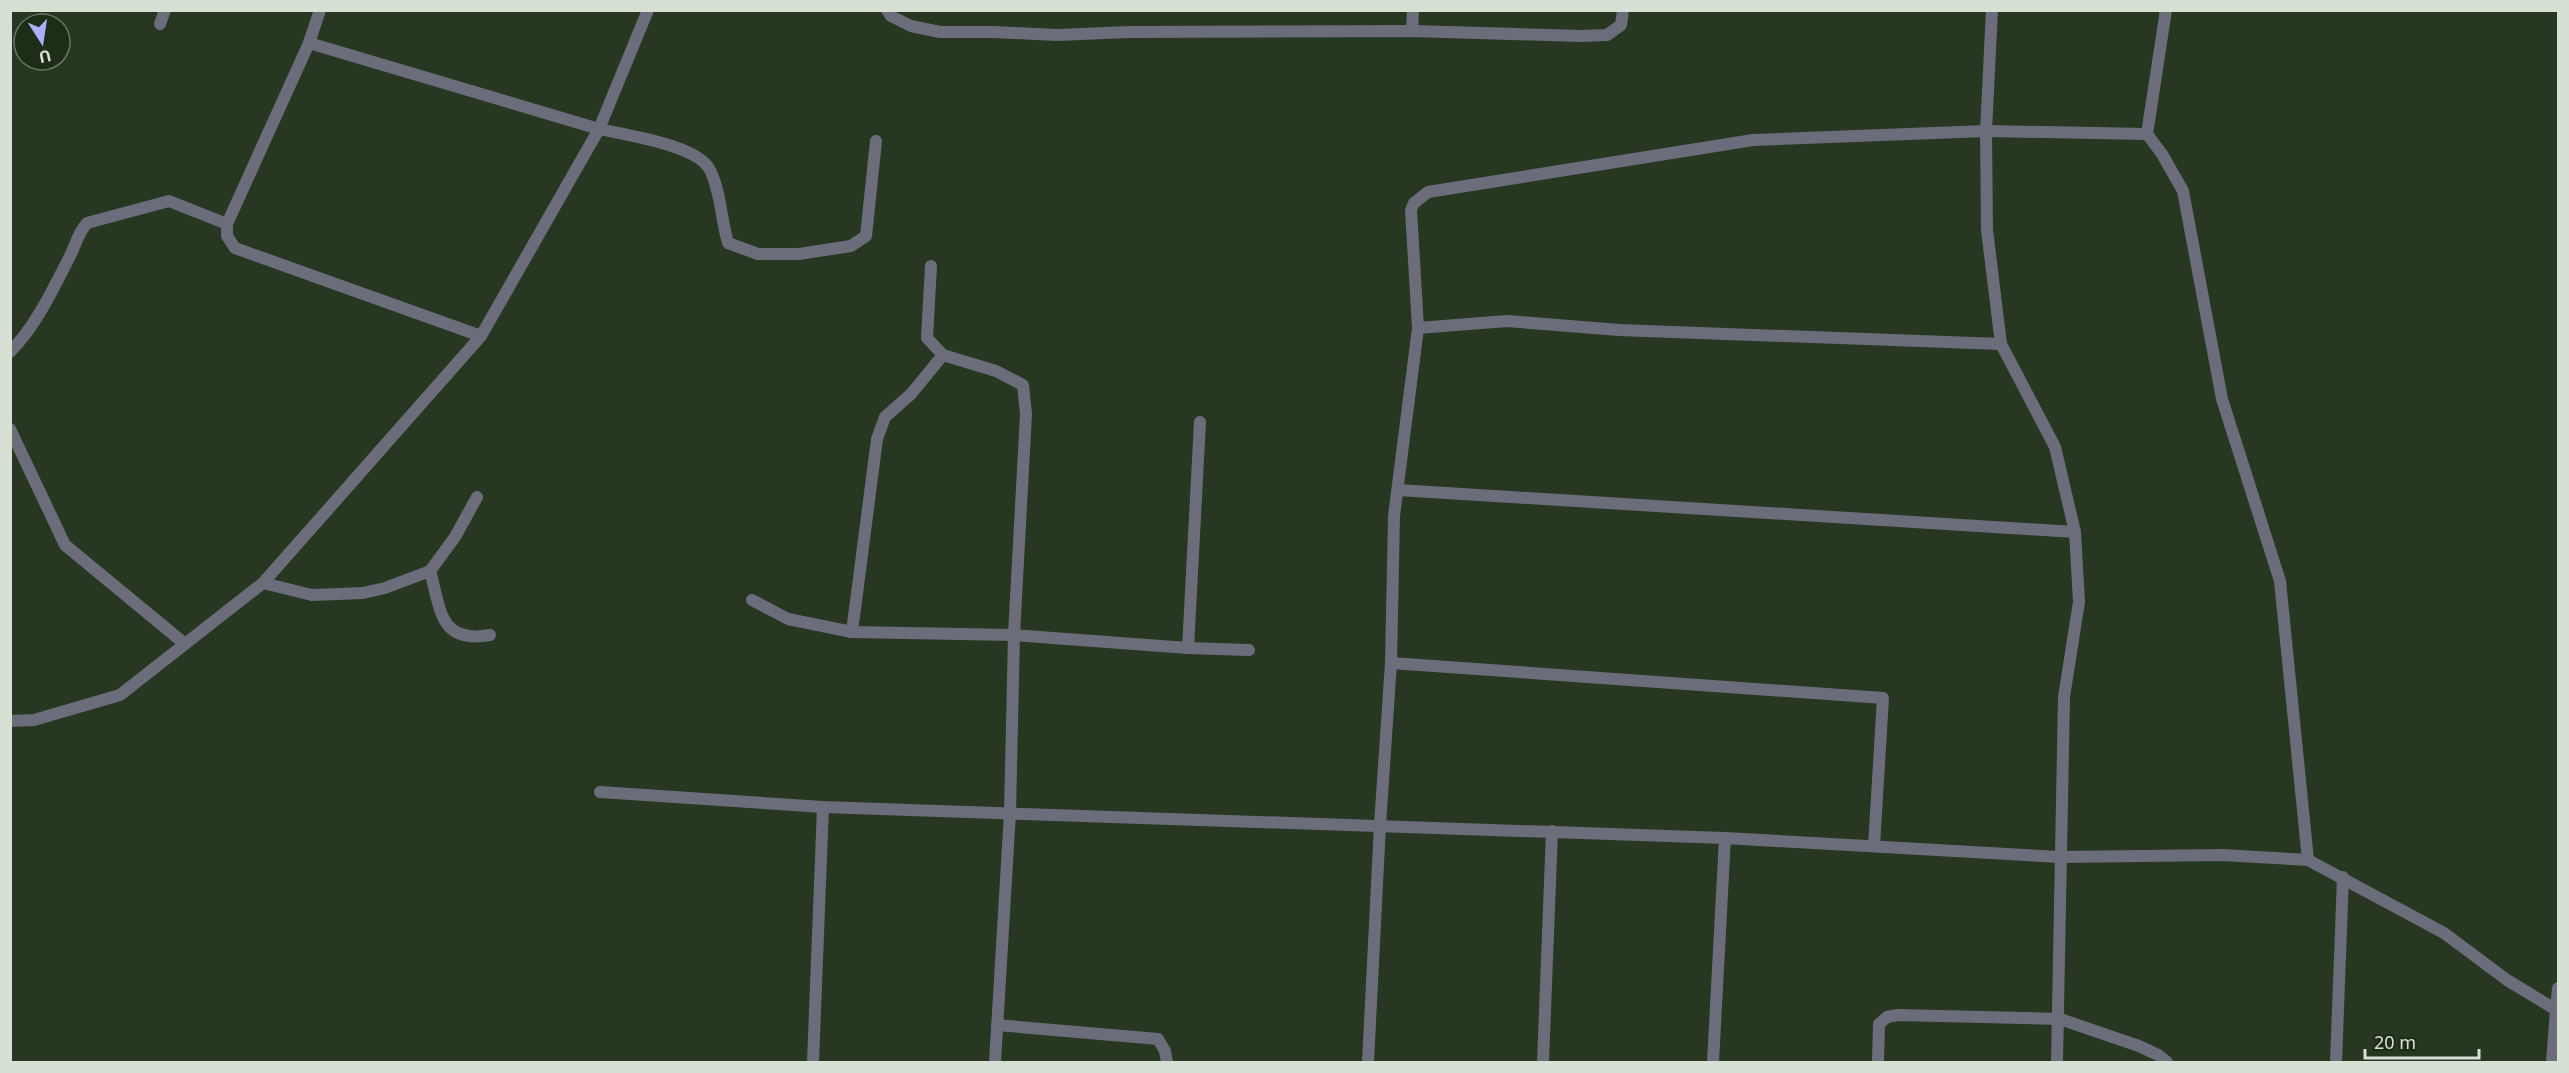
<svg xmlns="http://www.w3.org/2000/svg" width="2569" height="1073" font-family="'Noto Sans',sans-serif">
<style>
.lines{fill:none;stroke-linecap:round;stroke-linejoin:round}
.service{stroke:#6c6d7a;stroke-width:12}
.minor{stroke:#6c6d7a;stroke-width:12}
</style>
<rect width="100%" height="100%" fill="#273722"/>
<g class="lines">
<polyline class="service" points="2556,1010 2558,988"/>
<g class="minor">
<polyline points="320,10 309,43 227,224 227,236 235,248 481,336"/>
<polyline points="887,10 891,16 911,26 940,32 994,32 1057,35 1129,32 1412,31 1581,36 1607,35 1621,25 1623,10"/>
<polyline points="1992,10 1986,131 1987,230 2001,344 2055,447 2075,532 2079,602 2064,697 2057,1062"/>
<polyline points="160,24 165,10"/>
<polyline points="1412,31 1413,10"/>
<path d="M 309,43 L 599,129 C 626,135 698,145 710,170 C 721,192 721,220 728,243 L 758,254 L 799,254 L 851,246 L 866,236 L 876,141"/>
<polyline points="2147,134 2166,10"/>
<polyline points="931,266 927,338 943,355 996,371 1023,385 1026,414 1014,635 1010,813 995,1062"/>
<polyline points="1418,328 1411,210 1414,203 1428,192 1753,140 1986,131 2147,134 2162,154 2183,191 2222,399 2280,581 2308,860"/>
<path d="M 10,352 C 36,326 53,289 70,256 C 76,244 78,233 87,223 L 169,201 L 227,224"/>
<polyline points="10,429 65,545 185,644"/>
<polyline points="1398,490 2075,532"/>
<path d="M 430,571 C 441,610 439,644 490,635"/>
<polyline points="263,583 312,595 363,593 385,588 430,571 455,537 477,497"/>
<polyline points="752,600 788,619 852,632 1014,635 1188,648 1249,650"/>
<polyline points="852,632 877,439 885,417 911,394 943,355"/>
<polyline points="1188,648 1200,422"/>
<polyline points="1391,663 1883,698 1874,846"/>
<polyline points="10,721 34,720 120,695 263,583 481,336 599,129 648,10"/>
<polyline points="600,792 823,807 1725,838 2060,857 2222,855 2308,860 2444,933 2507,980 2558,1011"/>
<polyline points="997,1025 1158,1039 1165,1051 1167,1062"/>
<polyline points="813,1062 823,807"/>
<polyline points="1368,1062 1380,825 1391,663 1394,516 1418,328 1507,321 1619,330 2001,344"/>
<polyline points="1543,1062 1552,831"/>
<polyline points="1713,1062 1725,838"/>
<polyline points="1878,1062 1879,1024 1887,1017 1898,1015 2060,1019 2139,1046 2158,1055 2167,1062"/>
<polyline points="2336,1062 2343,877"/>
<polyline points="2552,1062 2556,1010"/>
</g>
</g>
<rect width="2569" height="1073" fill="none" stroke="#d6e0d3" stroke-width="24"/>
<g transform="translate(42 42) rotate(168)"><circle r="28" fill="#1d2d18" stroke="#677563" stroke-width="1.5"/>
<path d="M0-4.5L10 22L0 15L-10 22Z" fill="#aab0fb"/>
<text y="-9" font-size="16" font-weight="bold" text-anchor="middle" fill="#d6e0d3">U</text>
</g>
<path d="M2365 1049v9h114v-9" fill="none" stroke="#d6e0d3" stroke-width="3"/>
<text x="2374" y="1049" font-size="18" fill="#d6e0d3" stroke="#1d2d18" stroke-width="4.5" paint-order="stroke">20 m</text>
</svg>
